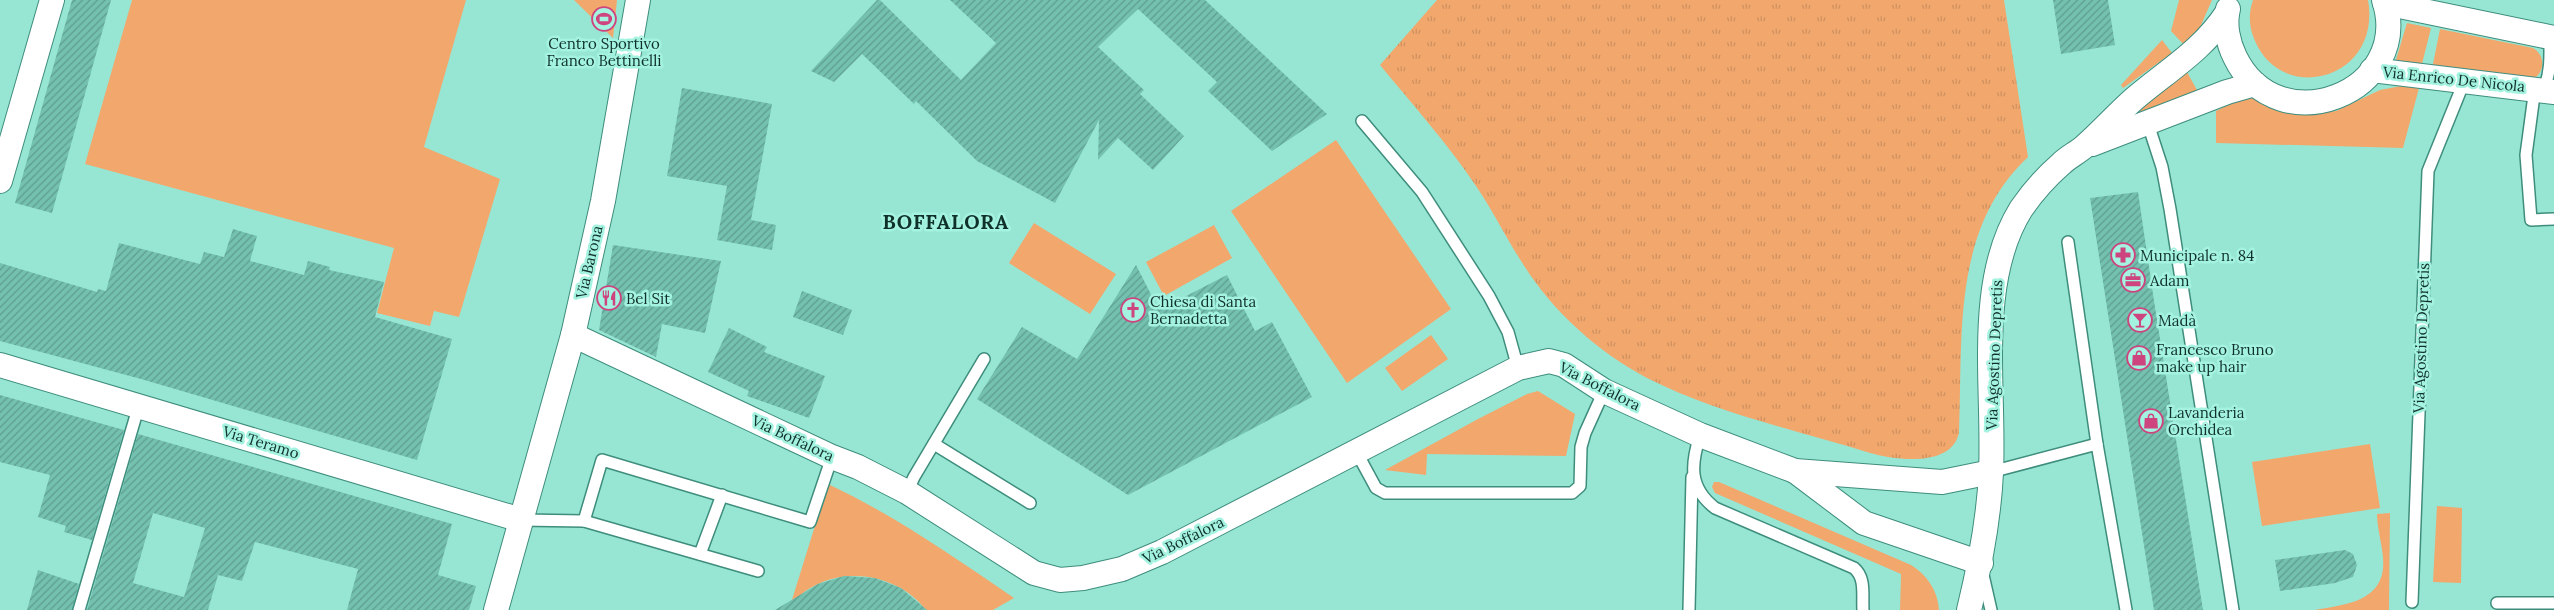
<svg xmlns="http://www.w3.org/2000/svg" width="2554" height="610" font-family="Lora,serif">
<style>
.green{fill:#f2a76d}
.park{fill:url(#park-tufts)}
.building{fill:url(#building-hatch);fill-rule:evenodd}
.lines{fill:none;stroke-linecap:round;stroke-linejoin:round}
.lane-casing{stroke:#3e8d7d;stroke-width:14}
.street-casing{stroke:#3e8d7d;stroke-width:26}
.lane{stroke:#fff;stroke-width:11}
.street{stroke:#fff;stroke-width:24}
.labels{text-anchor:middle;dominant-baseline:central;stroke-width:5;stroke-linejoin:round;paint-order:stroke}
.poi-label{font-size:15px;fill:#10312a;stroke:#a4f3e0;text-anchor:start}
.street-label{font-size:15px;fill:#10312a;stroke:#a4f3e0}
.district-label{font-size:20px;font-weight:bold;letter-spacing:1px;fill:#10312a;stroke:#a4f3e0}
</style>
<defs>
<pattern id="park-tufts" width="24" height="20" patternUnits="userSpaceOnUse" patternTransform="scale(1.25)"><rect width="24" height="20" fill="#f2a76d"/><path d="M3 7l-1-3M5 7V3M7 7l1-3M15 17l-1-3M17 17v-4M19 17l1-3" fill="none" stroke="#ce905f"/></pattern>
<pattern id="building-hatch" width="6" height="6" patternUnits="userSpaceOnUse" patternTransform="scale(1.25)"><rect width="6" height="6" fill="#74c1b0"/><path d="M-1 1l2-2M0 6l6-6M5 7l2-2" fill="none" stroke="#5e9d8f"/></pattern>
</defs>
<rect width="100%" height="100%" fill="#97e6d3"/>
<g class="green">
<polygon points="132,0 466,0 424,147 500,179 459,317 434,311 430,326 377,313 394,248 85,164"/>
<polygon points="574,0 617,0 613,38"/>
<polygon points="2179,0 2212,0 2198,32 2185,46 2171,31"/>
<path d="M 2253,0 L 2368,0 C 2382,79 2283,106 2255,41 C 2249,28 2248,14 2253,0 Z"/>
<polygon points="2407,23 2431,28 2421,68 2395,63"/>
<path d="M 2440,29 L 2533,48 C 2545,55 2545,70 2535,78 L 2432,69 Z"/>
<polygon points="2162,40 2172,53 2123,88 2121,85"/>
<polygon points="2187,72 2198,92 2141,114 2140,108"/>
<polygon points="2401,86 2419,88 2403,148 2216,143 2216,111 2244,97 2257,99 2285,110 2312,114 2336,111 2380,90"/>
<polygon points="1336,140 1451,309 1347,383 1231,211"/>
<polygon points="1034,223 1116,274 1090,314 1009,263"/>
<polygon points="1214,225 1232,258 1164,296 1146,262"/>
<polygon points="1431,335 1448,359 1402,391 1385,368"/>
<polygon points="1538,391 1575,414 1566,456 1427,454 1426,475 1385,470 1478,419 1527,394"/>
<polygon points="2370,444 2380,508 2262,526 2252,462"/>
<path d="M 1714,482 L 1719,482 L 1911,565 C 1927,575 1938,591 1939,610 L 1900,610 L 1901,574 L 1715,493 L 1712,487 Z"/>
<path d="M 828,484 C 894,515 954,557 1014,598 L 993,610 L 926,610 C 902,578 852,566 816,585 C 807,589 799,596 791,603 Z"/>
<polygon points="2437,506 2462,508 2461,583 2433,582"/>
<path d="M 2390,513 L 2389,610 L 2315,610 C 2341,605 2379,603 2383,569 C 2385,552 2377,532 2377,514 Z"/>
</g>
<path class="park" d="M 1437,0 L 2004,0 L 2028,157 C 1951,229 1963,337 1959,433 C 1951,468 1895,460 1870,453 C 1796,430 1716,413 1647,378 C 1599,353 1552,311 1523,264 C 1506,238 1493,211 1476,186 C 1447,143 1413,105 1380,65 Z"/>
<g class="building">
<polygon points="72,0 111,0 52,213 15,203"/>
<polygon points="877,0 880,0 961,80 996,43 950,0 1205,0 1327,114 1272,151 1208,91 1217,82 1138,9 1098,47 1144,90 1140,94 1184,136 1153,170 1118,138 1098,160 1099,120 1055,203 977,161 916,101 914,104 862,54 834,82 811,71"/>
<polygon points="2053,0 2108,0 2115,45 2061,54"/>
<polygon points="682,88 772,104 751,220 776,225 772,250 717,240 727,186 667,176"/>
<polygon points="2138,192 2154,301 2203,610 2154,610 2090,198"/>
<polygon points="233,229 257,236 250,261 304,275 308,261 330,267 329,270 384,282 375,317 452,339 417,460 141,379 0,341 0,263 97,292 98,289 106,291 119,243 200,264 204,252 224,257"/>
<polygon points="613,245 721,261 705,333 662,324 656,357 599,330"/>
<polygon points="1136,265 1159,310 1227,275 1255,331 1272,322 1312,397 1128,495 977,399 1022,327 1077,359"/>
<polygon points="802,291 852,310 843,335 793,317"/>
<polygon points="729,328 767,347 764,352 825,376 809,418 747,396 749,391 708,372"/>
<polygon points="0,395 124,430 92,540 64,532 66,526 38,517 50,475 0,462"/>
<path d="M 138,434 L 452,524 L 438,575 L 476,586 L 469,610 L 347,610 L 358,569 L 255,542 L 242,581 L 218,575 L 208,610 L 87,610 ZM 153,513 L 205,528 L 184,597 L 133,583 Z"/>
<polygon points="2345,550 2353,554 2357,565 2353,577 2335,583 2280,591 2275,560"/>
<polygon points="38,570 79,584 72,610 27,610"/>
<polygon points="844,576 875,578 901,588 927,610 775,610 818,584"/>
</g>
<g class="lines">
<g class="lane-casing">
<g id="lane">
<path d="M 2550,37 C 2550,56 2551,71 2544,89 L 2535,88 L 2526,155 L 2531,220 L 2554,219"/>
<polyline points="1362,121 1422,192 1489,296 1508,332 1518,368"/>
<polyline points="2148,124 2162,167 2170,209 2233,610"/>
<polyline points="2068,242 2097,444 2126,610"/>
<path d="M 1700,435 C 1691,464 1688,487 1715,508 L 1854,568 C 1866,578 1862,595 1863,610"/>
<polyline points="934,444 1030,503"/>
<polyline points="1357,453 1376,488 1385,493 1572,493 1580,486 1581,447 1585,433 1604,391"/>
<polyline points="1991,472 2097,444"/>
<polyline points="907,492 914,477 984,359"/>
<polyline points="521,520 584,521 758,571"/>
<polyline points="584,521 602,460 810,522 832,457"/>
<polyline points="700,554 722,495"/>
<polyline points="1983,575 1991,610"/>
<polyline points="2412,602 2428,171 2464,82"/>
<polyline points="2497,603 2554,603"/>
<polyline points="79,610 139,405"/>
<polyline points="1689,610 1692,477"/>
</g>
</g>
<g class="street-casing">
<g id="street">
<polyline points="2385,3 2554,38"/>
<path d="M 2228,9 C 2224,24 2228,43 2235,57 C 2278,146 2414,92 2384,0"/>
<polyline points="2372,70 2554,92"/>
<polyline points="2092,144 2227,92 2255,84"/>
<polyline points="0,181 52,0"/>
<polyline points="573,335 832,457 858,467 907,492 1034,573 1060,580 1083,578 1122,569 1162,552 1518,368 1549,361 1564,365 1604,391 1700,435 1795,471 1942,482 1991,472"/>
<polyline points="0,365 521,520"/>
<polyline points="1795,471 1864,523 1981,563"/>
<polyline points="496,610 573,335 603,201 638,0"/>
<path d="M 1969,610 C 1980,565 1989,519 1991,472 C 1995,389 1975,283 2021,209 C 2032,193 2046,177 2061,164 C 2068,157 2077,153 2085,146 C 2102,131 2117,114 2134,99 C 2168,70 2202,51 2227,13"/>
</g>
</g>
<use href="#lane" class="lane"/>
<use href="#street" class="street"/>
</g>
<defs>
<g id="stadium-ring" transform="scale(1.25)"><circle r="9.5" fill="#a4f3e0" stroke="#cd447e" stroke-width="1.5"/><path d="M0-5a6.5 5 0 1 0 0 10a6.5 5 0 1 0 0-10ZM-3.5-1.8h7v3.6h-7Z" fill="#cd447e"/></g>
<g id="pharmacy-ring" transform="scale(1.25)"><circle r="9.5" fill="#a4f3e0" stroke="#cd447e" stroke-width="1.5"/><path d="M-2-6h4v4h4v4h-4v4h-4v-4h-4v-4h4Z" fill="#cd447e"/></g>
<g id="office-ring" transform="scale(1.25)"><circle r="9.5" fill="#a4f3e0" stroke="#cd447e" stroke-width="1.5"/><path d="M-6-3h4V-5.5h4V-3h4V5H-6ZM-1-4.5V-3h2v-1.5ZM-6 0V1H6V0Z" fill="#cd447e"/></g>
<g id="restaurant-ring" transform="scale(1.25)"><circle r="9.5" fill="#a4f3e0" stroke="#cd447e" stroke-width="1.5"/><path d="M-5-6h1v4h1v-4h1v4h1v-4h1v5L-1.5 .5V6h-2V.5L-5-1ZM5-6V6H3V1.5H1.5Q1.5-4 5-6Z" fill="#cd447e"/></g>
<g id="church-ring" transform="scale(1.25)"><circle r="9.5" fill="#a4f3e0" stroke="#cd447e" stroke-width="1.5"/><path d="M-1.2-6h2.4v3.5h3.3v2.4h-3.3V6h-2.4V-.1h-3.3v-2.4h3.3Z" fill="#cd447e"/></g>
<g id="bar-ring" transform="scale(1.25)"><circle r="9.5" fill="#a4f3e0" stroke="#cd447e" stroke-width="1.5"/><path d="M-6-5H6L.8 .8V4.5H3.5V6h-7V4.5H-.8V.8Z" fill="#cd447e"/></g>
<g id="shop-ring" transform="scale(1.25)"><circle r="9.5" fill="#a4f3e0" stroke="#cd447e" stroke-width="1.5"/><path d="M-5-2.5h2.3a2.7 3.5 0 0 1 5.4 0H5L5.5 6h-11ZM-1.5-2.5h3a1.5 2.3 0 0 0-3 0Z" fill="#cd447e"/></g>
</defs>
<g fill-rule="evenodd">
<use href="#stadium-ring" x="604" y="19"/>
<use href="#pharmacy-ring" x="2123" y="255"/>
<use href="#office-ring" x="2133" y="280"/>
<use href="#restaurant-ring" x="609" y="298"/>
<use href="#church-ring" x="1133" y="310"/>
<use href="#bar-ring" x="2140" y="320"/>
<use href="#shop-ring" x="2139" y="358"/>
<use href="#shop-ring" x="2151" y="421"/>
</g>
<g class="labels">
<g class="poi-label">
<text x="604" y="43" text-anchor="middle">Centro Sportivo<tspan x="604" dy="17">Franco Bettinelli</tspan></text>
<text x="2140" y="255">Municipale n. 84</text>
<text x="2150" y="280">Adam</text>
<text x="626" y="298">Bel Sit</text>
<text x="1150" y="301">Chiesa di Santa<tspan x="1150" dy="17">Bernadetta</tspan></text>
<text x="2158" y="320">Madà</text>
<text x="2156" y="349">Francesco Bruno<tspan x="2156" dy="17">make up hair</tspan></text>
<text x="2168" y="412">Lavanderia<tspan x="2168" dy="17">Orchidea</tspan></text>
</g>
<g class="street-label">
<text transform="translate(2454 79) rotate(6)">Via Enrico De Nicola</text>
<text transform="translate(589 262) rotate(-77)">Via Barona</text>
<text transform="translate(2421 338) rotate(-88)">Via Agostino Depretis</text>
<text transform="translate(1994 355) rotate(-88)">Via Agostino Depretis</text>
<text transform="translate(1600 386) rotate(27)">Via Boffalora</text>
<text transform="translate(793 438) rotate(25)">Via Boffalora</text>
<text transform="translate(261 442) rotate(17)">Via Teramo</text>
<text transform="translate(1183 540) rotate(-26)">Via Boffalora</text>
</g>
<g class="district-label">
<text x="946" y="221">BOFFALORA</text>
</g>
</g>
</svg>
